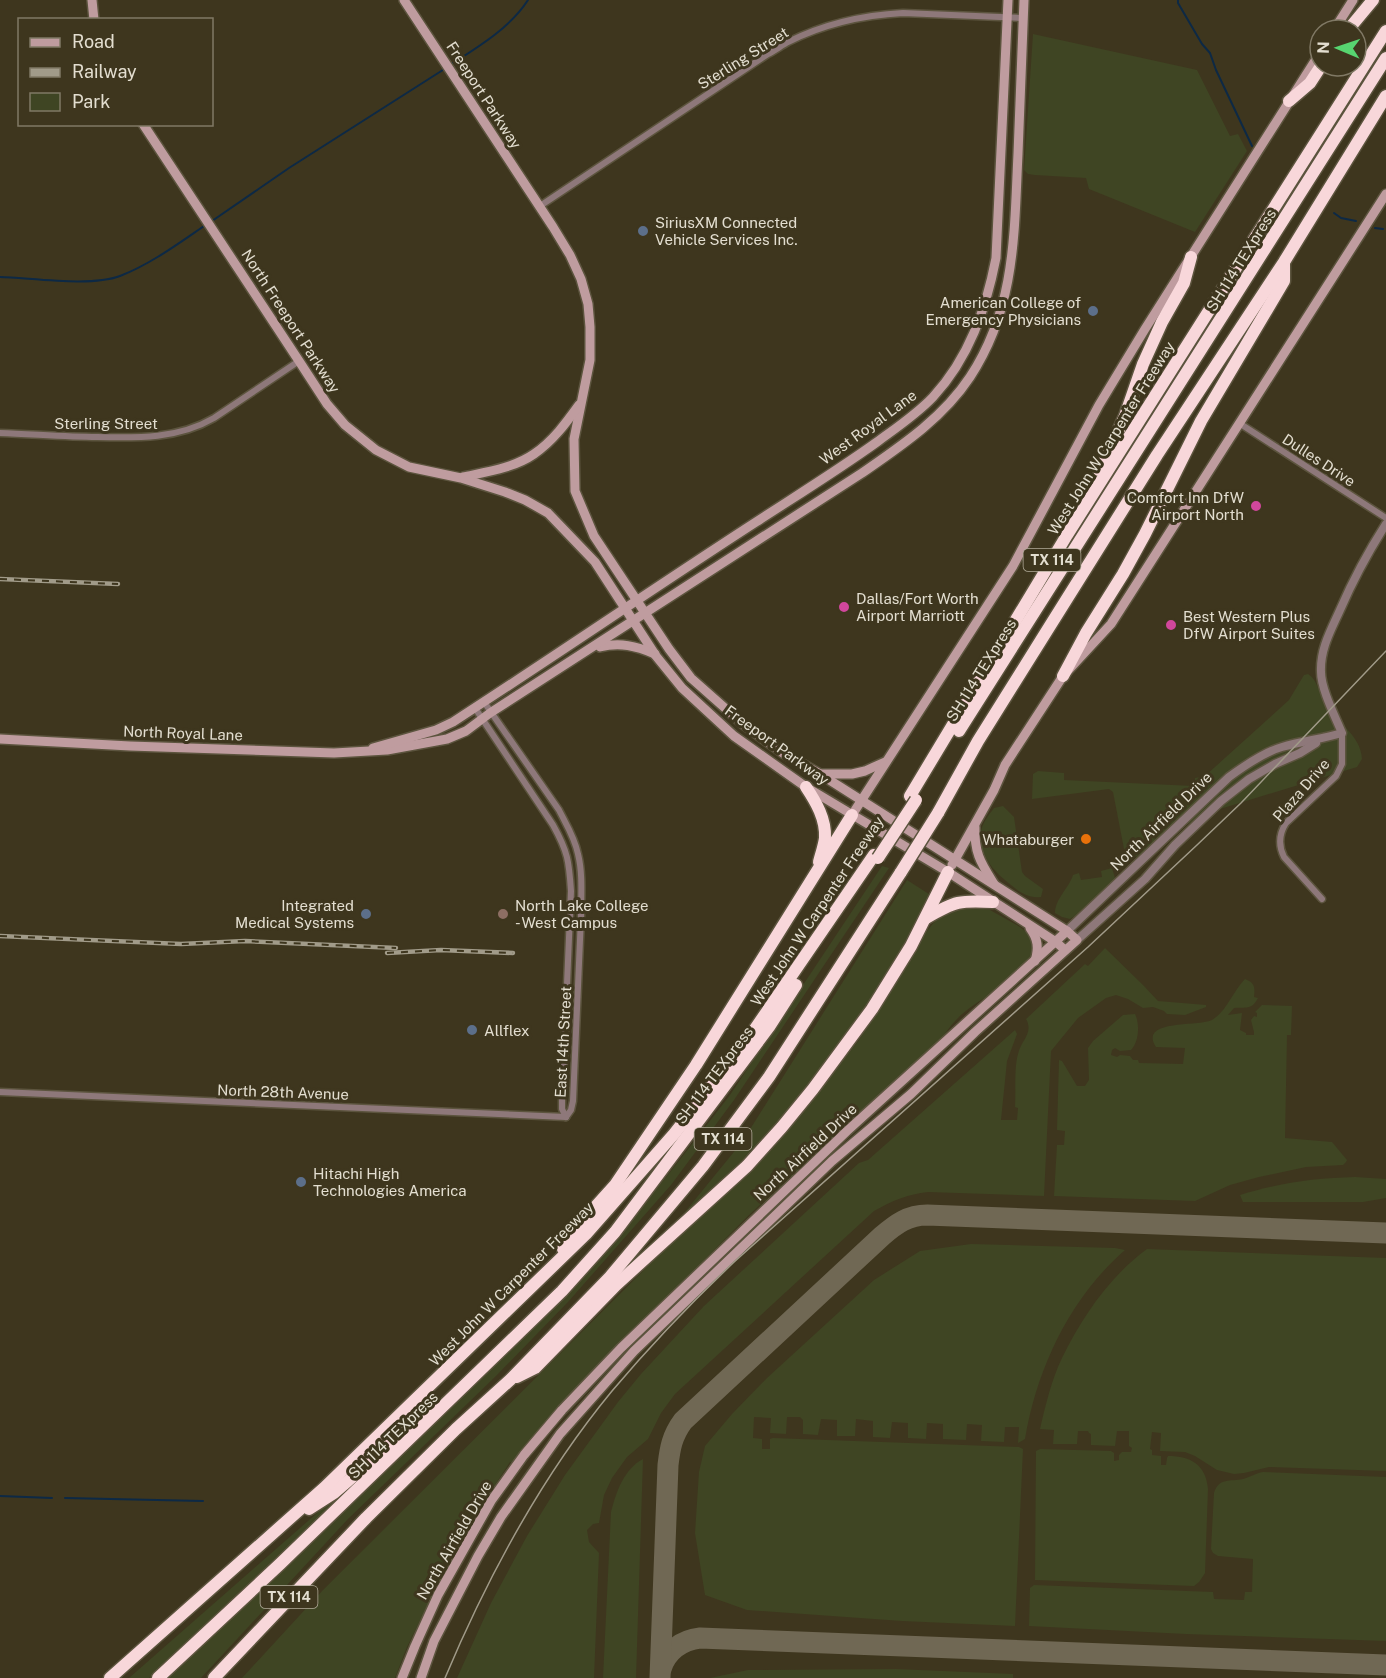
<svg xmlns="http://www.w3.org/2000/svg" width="1386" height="1678" font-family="'Public Sans',sans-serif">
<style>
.green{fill:#3f4523}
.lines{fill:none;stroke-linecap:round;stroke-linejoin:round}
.stream{stroke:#0d2945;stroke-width:2}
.taxiway{stroke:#706854;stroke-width:21}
.minor-casing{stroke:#5c543e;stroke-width:9}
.tertiary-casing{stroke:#5c543e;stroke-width:11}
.secondary-casing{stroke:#5c543e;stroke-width:12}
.motorway-casing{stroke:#5c543e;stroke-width:15}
.minor{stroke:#8e787a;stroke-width:6}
.tertiary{stroke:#8e787a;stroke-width:8}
.secondary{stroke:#bf9c9f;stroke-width:9}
.motorway{stroke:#f8d7da;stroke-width:12}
.tram{stroke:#a19b89;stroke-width:1.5}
.rail-casing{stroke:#a19b89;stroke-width:4.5}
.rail{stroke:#3e361e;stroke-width:2;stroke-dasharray:7;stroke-linecap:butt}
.motorway-bridge-casing{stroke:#5c543e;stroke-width:15;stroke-linecap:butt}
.motorway-bridge{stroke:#f8d7da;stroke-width:12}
.service-dot{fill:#5c6f8a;stroke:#3e361e;stroke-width:2}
.hotel-dot{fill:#d1479c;stroke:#3e361e;stroke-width:2}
.food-dot{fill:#e8710a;stroke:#3e361e;stroke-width:2}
.education-dot{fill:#8d6e63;stroke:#3e361e;stroke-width:2}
.labels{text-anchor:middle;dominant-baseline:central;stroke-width:6;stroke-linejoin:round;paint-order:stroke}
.shield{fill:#3e361e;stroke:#b2ac9b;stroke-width:1.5}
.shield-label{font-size:14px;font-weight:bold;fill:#e3ded0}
.street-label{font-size:15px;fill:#e3ded0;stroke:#3e361e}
.poi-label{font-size:15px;fill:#e3ded0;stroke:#3e361e;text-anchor:start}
</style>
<rect width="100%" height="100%" fill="#3e361e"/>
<g class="green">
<polygon points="1033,34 1197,70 1230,136 1238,134 1247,151 1195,232 1089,189 1086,178 1035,175 1028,174 1024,170"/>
<path d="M 1308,674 C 1318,680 1319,694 1325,703 C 1336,722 1361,735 1362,759 L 1357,767 L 1220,809 L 1177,829 L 1136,857 C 1131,859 1128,858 1125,854 L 1113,792 L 1109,789 L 1032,799 L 1033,774 L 1038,771 L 1064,773 L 1064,780 L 1194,786 L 1195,778 L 1205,776 L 1289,700 L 1304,675 Z"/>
<path d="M 1003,806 L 1014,817 L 1022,872 L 1025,876 L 1043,889 L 1041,897 C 1029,899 1019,892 1011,885 C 993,871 980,857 981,833 C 981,824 989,815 994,808 Z"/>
<polygon points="882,866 889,868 734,1100 671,1185 568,1302 496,1376 348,1519 201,1678 164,1678 590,1265 667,1176 730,1095"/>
<path d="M 1112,868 L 1115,878 L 1113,881 L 1075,916 L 1070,919 L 1062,917 L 1055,913 C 1055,899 1069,888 1073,875 L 1079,873 L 1081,880 L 1102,877 L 1101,871 Z"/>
<polygon points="907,880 932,896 905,947 873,1000 829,1061 767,1139 682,1221 680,1218 742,1142"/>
<path d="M 964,906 L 990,910 L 1020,927 L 1029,934 L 1034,940 L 1034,952 C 1024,965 1002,986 989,995 C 969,1008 956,1016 943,1037 L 748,1216 L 559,1406 L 513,1463 L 510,1462 L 460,1539 L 407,1647 L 395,1678 L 242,1678 L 323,1590 L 669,1245 L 774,1147 L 859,1040 L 924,935 C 938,916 942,914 964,906 Z"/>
<path d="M 1105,948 L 1143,985 L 1158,1001 L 1206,1005 L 1206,1007 L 1185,1015 L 1167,1014 L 1164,1011 L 1153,1007 L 1143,1008 L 1128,999 L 1116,995 L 1106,998 L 1078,1018 L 1051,1051 L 1044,1196 L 928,1192 C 908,1194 892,1201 874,1211 L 675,1394 L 661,1413 L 648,1439 L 627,1457 L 612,1478 L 604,1495 L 599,1523 L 593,1524 L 587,1530 L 589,1542 L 599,1553 L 594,1678 L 457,1678 L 491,1603 L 527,1536 L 565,1475 L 618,1402 L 641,1374 L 704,1306 L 859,1163 L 868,1160 L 1015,1030 L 1017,1034 L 1007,1061 L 1001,1120 L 1017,1120 L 1018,1108 L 1015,1107 C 1016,1092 1014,1067 1018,1054 C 1021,1040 1034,1033 1026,1019 L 1085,964 L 1088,966 Z"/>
<path d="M 1245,979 C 1255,983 1255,987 1254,997 L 1258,998 C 1252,1010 1246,1007 1234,1008 L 1228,1015 L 1242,1013 L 1240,1030 L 1246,1033 L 1246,1035 L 1254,1035 L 1254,1032 L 1251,1020 L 1254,1016 L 1257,1017 L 1257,1013 L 1255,1012 L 1262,1005 L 1292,1006 L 1291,1035 L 1287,1035 L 1285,1138 L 1332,1142 L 1347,1160 L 1346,1162 L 1343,1165 L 1306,1167 L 1259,1177 L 1230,1185 L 1195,1201 L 1054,1196 L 1057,1145 L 1064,1145 L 1065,1131 L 1057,1130 L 1059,1060 L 1062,1061 L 1077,1086 L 1085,1086 L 1089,1080 L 1088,1048 L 1093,1041 L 1123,1015 L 1135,1014 C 1140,1024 1139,1042 1131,1050 L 1120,1051 L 1115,1048 L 1112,1050 L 1111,1055 L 1117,1057 L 1120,1055 L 1130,1056 L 1133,1060 L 1138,1060 L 1139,1063 L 1183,1064 L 1185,1048 L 1156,1047 C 1138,1019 1198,1027 1212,1020 C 1227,1011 1233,991 1245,979 Z"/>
<path d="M 1355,1177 L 1386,1179 L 1386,1198 L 1363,1202 L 1243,1202 L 1240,1195 C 1278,1183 1315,1178 1355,1177 Z"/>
<path d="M 971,1244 L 1115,1248 L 1125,1250 C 1070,1298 1037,1368 1025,1439 L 1018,1443 L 1019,1427 L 1005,1427 L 1004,1442 L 981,1441 L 982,1425 L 967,1424 L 966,1440 L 943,1439 L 943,1424 L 927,1423 L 926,1439 L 908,1438 L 908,1423 L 892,1422 L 890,1438 L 873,1437 L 873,1421 L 856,1419 L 855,1436 L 837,1436 L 837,1420 L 821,1419 L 818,1435 L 803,1434 L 803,1420 L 800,1417 L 787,1417 L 786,1434 L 770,1433 L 771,1418 L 754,1417 L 753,1438 L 762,1439 L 762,1449 L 770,1449 L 770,1439 L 773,1438 L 1019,1447 L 1023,1449 L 1015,1626 L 902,1621 L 747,1610 L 705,1595 L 695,1533 L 699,1472 L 705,1446 L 732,1414 L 767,1378 L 874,1280 L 920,1251 Z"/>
<path d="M 1147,1249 L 1386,1258 L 1386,1471 L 1269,1467 L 1244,1473 L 1234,1474 L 1217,1470 L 1195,1456 L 1185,1452 L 1160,1451 L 1161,1433 L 1152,1432 L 1150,1449 L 1152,1450 L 1152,1455 L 1161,1456 L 1161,1465 L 1166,1465 L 1167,1458 L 1168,1456 C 1191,1456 1206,1465 1208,1489 L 1205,1573 L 1199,1582 L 1194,1586 L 1035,1580 L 1036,1451 L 1040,1449 L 1111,1451 L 1114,1453 L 1114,1461 L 1119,1460 L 1119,1455 L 1122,1452 L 1131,1452 L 1132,1448 L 1129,1446 L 1129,1431 L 1117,1431 L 1115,1446 L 1091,1445 L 1091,1434 L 1089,1433 L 1088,1431 L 1078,1431 L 1077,1444 L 1053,1444 L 1054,1430 L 1040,1429 C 1045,1407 1052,1378 1062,1358 C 1082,1317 1110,1276 1147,1249 Z"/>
<path d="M 643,1459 L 636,1678 L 603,1678 L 611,1512 C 616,1492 624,1469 643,1459 Z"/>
<polygon points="373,1464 376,1466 149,1678 129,1678"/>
<path d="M 1263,1472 L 1386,1477 L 1386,1641 L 1186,1634 L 1029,1626 L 1030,1588 L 1034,1585 L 1213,1592 L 1214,1599 L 1244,1600 L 1245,1592 L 1252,1592 L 1253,1559 L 1218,1556 L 1213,1553 L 1211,1549 L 1214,1493 C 1219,1477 1230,1482 1243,1479 C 1250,1477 1256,1473 1263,1472 Z"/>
<polygon points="896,1669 1013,1674 1013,1678 710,1678 748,1670"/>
</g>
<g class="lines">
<g class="stream">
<polyline points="1178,0 1178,3 1202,44 1210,53 1216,70 1252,146"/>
<path d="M 450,65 C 478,47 510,28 528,0"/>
<polyline points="1334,213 1341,218 1356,221"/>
<polyline points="212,221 289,168 446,68"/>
<polyline points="1375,228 1383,229"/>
<path d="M 0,277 C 32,278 91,287 120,276 C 151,264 179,243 207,224"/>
<polyline points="0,1496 52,1498"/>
<polyline points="65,1498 203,1501"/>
</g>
<g class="taxiway">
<path d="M 661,1669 C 666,1652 681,1640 700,1638 L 1386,1665"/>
<path d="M 660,1678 L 668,1465 C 670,1448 672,1436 683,1421 L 882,1236 C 896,1224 908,1215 927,1215 L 1386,1233"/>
</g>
<g class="minor-casing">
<g id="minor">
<path d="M 540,206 L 768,54 C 774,51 781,46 788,42 C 824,24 863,15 903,13 L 1023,18"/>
<polyline points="1239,423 1386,518"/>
<path d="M 0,433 C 32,434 65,437 97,437 C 138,438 178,439 214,418 L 299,361"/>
<path d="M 484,702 L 559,810 C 566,824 575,838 578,854 C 583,874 581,896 581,917 L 573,1101 L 571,1110 L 566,1117"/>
<path d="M 475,708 L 553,825 C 568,852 569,861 571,891 L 562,1101 L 562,1109 L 566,1117"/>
<path d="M 1322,899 L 1284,857 C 1278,845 1279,834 1286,823 L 1336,776 L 1342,764 L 1342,733"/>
<polyline points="0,1092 566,1117"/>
</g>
</g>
<g class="tertiary-casing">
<g id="tertiary">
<path d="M 1067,931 L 1229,777 C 1244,766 1264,752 1282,747 C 1302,741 1322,739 1342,733 C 1335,716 1321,689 1321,672 C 1320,649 1331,630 1340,610 C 1353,580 1368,552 1386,524"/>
<polyline points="1077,940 1145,879 1175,845 1221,801 1249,779 1275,764 1300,753 1316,743"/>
</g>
</g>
<g class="secondary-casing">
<g id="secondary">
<polyline points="92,0 94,20"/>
<polyline points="404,0 553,227 570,255 581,279 588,304 590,327 590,360 574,439 575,491 594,536 669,649 691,678 743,724 783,753 820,774 1067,931 1077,940 975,1032 911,1094 832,1161 634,1351 560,1434 501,1517 478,1556 434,1641 421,1678"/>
<polyline points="1334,30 1353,0"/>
<polyline points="143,124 299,361 327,404 345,425 376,450 409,467 461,478 505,492 525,500 548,513 595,562 656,656 682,688 734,736 806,787 948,872 1056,942 1065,950"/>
<path d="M 463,477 C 486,472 514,468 534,454 C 553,441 566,423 579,405"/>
<path d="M 600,647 C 620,642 636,646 655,654"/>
<path d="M 0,739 L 130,746 L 334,753 L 387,750 L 447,739 L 466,731 L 490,713 L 862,473 C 901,446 943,418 970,377 C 1016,307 1014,234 1018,154 C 1020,103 1022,51 1024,0"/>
<path d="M 373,748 L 436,730 L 453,722 C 555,656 654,588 756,522 C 796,496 838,470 877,442 C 896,428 917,414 933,397 C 969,358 986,309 996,258 L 1008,0"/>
<polyline points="821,774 852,774 865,771 885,762"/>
<polyline points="852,815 1013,566 1099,405 1145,329 1320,53"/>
<path d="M 975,827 C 974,853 981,863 994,884"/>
<polyline points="952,865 994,790 1005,765 1063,676 1111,624 1386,194"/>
<path d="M 1030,928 C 1038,939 1039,948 1035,961"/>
<polyline points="402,1678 415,1646 438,1595 491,1501 524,1455 562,1410 621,1348 847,1131 1067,931"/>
</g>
</g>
<g class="motorway-casing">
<g id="motorway">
<polyline points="1348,30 1373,0"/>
<polyline points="1289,101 1310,83 1321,66"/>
<polyline points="1099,470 1106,458 1125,416 1143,364 1162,322 1184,283 1191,257"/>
<polyline points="1063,676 1086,633 1123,574 1145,534 1201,421 1284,281 1284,264"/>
<polyline points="959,731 1386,58"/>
<path d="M 806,787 C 816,802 826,819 825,838 C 824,846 821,854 819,862"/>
<polyline points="910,796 1067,535 1386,31"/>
<polyline points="938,813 978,741 1048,629 1157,455 1284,262 1386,96"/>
<path d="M 926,918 C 955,901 960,900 993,902"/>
<polyline points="563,1249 578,1226 615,1185 696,1065 852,815"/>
<polyline points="517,1377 535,1368 616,1285 747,1166 782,1127 813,1089 872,1009 911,946 948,872"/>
<polyline points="309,1509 334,1493 434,1406"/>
<polyline points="110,1678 324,1488 586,1234 674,1134 744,1045 874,855"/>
<polyline points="158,1678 280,1564 562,1291 615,1232 769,1027 796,985"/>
<polyline points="214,1678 366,1518 456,1429 510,1380 609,1278 703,1166 769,1077 901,872"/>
</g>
</g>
<use href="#minor" class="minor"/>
<use href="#tertiary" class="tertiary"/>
<use href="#secondary" class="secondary"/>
<use href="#motorway" class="motorway"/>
<path class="tram" d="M 445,1678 C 488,1576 541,1477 612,1391 C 650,1346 691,1303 734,1262 L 1088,947 L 1197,845 L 1241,803 L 1386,651"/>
<g class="rail-casing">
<g id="rail">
<polyline points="0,579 118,584"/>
<polyline points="0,936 181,944 245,941 396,948"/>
<polyline points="387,953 441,950 513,953"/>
</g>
</g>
<use href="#rail" class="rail"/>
<g class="motorway-bridge-casing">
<g id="motorway-bridge">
<polyline points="878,858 916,800"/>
<polyline points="901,872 938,813"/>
</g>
</g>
<use href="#motorway-bridge" class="motorway-bridge"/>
</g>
<g class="service-dot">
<circle cx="643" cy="231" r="6"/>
<circle cx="1093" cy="311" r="6"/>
<circle cx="366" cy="914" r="6"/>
<circle cx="472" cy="1030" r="6"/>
<circle cx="301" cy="1182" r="6"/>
</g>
<g class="hotel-dot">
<circle cx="1256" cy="506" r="6"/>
<circle cx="844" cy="607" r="6"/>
<circle cx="1171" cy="625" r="6"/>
</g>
<circle class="food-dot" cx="1086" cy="839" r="6"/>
<circle class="education-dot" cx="503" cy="914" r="6"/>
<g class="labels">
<g class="shield">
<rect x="1023.5" y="549" width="57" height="22" rx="4.5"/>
<rect x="694.5" y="1128" width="57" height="22" rx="4.5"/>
<rect x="260.5" y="1586" width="57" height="22" rx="4.5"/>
</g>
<g class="shield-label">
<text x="1052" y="560">TX 114</text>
<text x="723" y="1139">TX 114</text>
<text x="289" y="1597">TX 114</text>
</g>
<g class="street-label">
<text transform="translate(743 58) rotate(-32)">Sterling Street</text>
<text transform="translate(484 95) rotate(57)">Freeport Parkway</text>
<text transform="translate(1241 260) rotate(-58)">SH 114 TEXpress</text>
<text transform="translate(291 321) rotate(57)">North Freeport Parkway</text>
<text x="106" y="423">Sterling Street</text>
<text transform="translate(868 427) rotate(-36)">West Royal Lane</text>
<text transform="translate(1111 438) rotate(-58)">West John W Carpenter Freeway</text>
<text transform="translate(1319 460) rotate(33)">Dulles Drive</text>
<text transform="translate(981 670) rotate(-58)">SH 114 TEXpress</text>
<text transform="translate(183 733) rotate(2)">North Royal Lane</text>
<text transform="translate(777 745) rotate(36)">Freeport Parkway</text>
<text transform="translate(1301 790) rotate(-49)">Plaza Drive</text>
<text transform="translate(1161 821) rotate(-44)">North Airfield Drive</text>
<text transform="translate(817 911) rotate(-56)">West John W Carpenter Freeway</text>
<text transform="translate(563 1042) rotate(-87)">East 14th Street</text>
<text transform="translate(714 1075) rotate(-53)">SH 114 TEXpress</text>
<text transform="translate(283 1092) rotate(2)">North 28th Avenue</text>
<text transform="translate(805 1152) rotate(-43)">North Airfield Drive</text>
<text transform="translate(511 1284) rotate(-45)">West John W Carpenter Freeway</text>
<text transform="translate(393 1435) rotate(-44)">SH 114 TEXpress</text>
<text transform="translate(454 1540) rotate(-60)">North Airfield Drive</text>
</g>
<g class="poi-label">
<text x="655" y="222">SiriusXM Connected<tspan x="655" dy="17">Vehicle Services Inc.</tspan></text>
<text x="1081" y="302" text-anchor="end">American College of<tspan x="1081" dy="17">Emergency Physicians</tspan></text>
<text x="1244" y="497" text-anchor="end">Comfort Inn DfW<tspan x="1244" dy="17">Airport North</tspan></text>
<text x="856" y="598">Dallas/Fort Worth<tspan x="856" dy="17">Airport Marriott</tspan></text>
<text x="1183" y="616">Best Western Plus<tspan x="1183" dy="17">DfW Airport Suites</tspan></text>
<text x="1074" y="839" text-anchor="end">Whataburger</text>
<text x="354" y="905" text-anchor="end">Integrated<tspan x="354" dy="17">Medical Systems</tspan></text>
<text x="515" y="905">North Lake College<tspan x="515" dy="17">- West Campus</tspan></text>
<text x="484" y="1030">Allflex</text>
<text x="313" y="1173">Hitachi High<tspan x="313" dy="17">Technologies America</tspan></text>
</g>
</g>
<rect x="18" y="18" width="195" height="108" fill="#3e361e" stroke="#807965" stroke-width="1.5"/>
<rect x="30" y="38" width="30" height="9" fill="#bf9c9f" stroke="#807965" stroke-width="1.5"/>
<text x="72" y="48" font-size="18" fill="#e3ded0">Road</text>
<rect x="30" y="68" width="30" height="9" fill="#a19b89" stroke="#807965" stroke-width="1.5"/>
<text x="72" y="78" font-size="18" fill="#e3ded0">Railway</text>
<rect x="30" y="93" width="30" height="18" fill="#3f4523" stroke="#807965" stroke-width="1.5"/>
<text x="72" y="108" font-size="18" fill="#e3ded0">Park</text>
<g transform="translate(1338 48) rotate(272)"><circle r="28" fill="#3e361e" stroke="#807965" stroke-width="1.5"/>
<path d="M0-4.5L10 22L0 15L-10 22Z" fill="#57d570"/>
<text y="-9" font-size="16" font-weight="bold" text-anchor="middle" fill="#e3ded0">N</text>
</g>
</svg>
